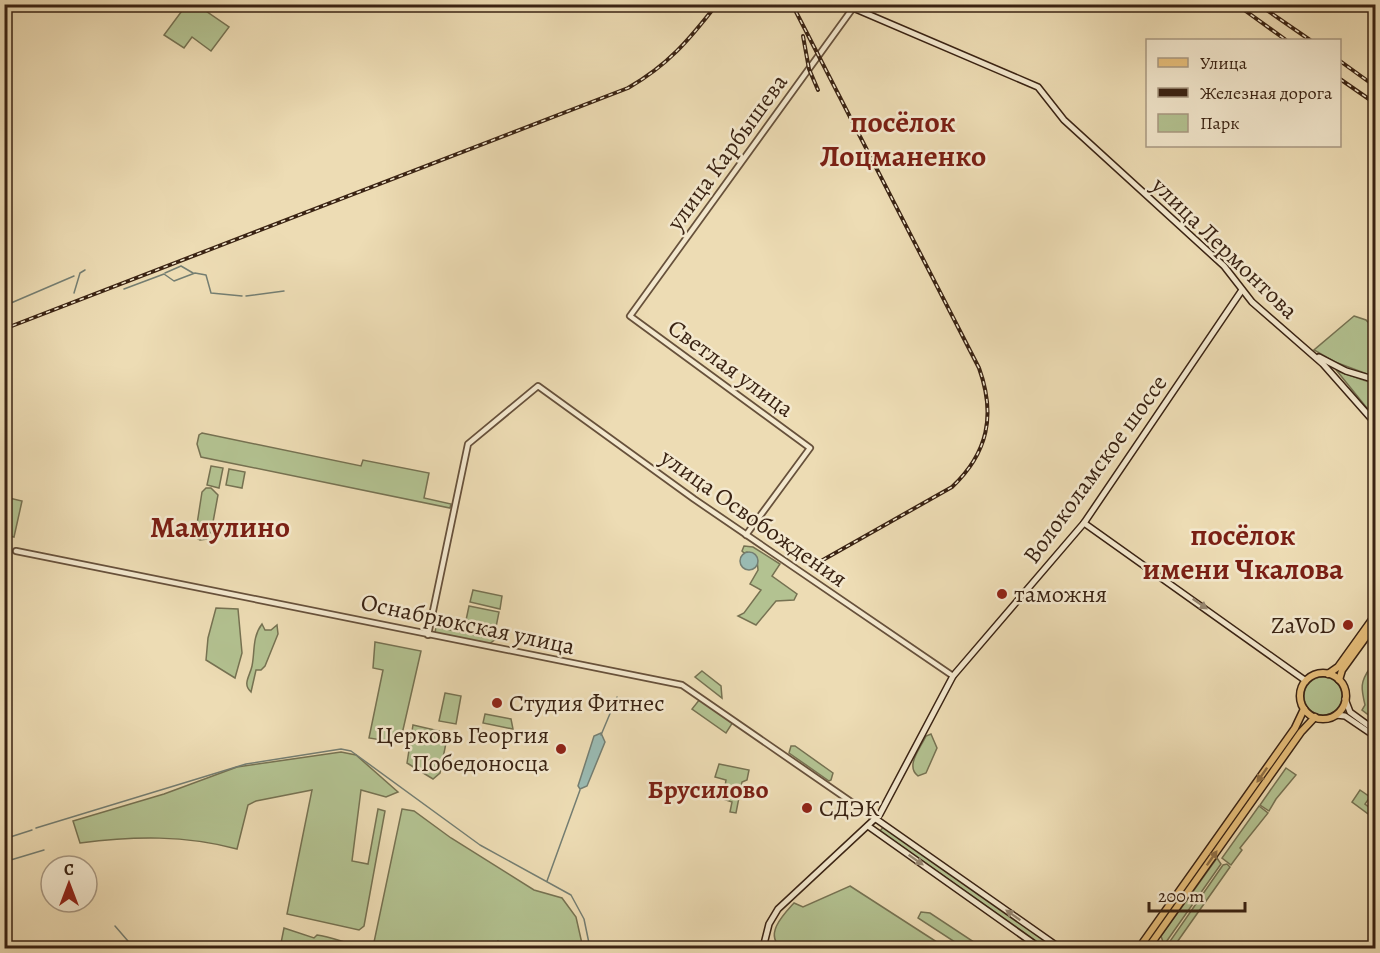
<svg xmlns="http://www.w3.org/2000/svg" width="1380" height="953" font-family="Alegreya,serif">
<style>
.green{fill:#b3c291;stroke:#767252;stroke-width:1.5}
.water{fill:#9abab2;stroke:#747e72;stroke-width:1.5}
.lines{fill:none;stroke-linecap:round;stroke-linejoin:round}
.stream{stroke:#747e72;stroke-width:1.5}
.tertiary-casing{stroke:#67513b;stroke-width:8}
.secondary-casing{stroke:#3a2313;stroke-width:8}
.primary-casing{stroke:#3a2313;stroke-width:9}
.tertiary{stroke:#f3e8ce;stroke-width:4.5}
.secondary{stroke:#f3e8ce;stroke-width:5}
.primary{stroke:#e6be7a;stroke-width:6}
.rail-casing{stroke:#3a2313;stroke-width:4}
.rail{stroke:#f3e8ce;stroke-width:1.5;stroke-dasharray:4.5;stroke-linecap:butt}
.oneway{fill:#968670}
.oneway2{fill:#907046}
.poi-dot{fill:#8f2418;stroke:#f3e8ce;stroke-width:2}
.labels{text-anchor:middle;dominant-baseline:central;stroke-width:5;stroke-linejoin:round;paint-order:stroke}
.street-label{font-size:24px;fill:#3a2313;stroke:#f3e8ce}
.poi-label{font-size:24px;fill:#3a2313;stroke:#f3e8ce;text-anchor:start}
.neighbourhood-label{font-size:26px;font-weight:bold;fill:#7a1f14;stroke:#f3e8ce}
.district-label{font-size:30px;font-weight:bold;fill:#7a1f14;stroke:#f3e8ce}
</style>
<rect width="100%" height="100%" fill="#eddcb4"/>
<filter id="stains"><feTurbulence type="fractalNoise" baseFrequency=".00333" numOctaves="4"/><feColorMatrix values="0 0 0 0 .2 0 0 0 0 .09 0 0 0 0 .02 0 0 0 .5 -.17"/></filter>
<radialGradient id="worn" r=".72"><stop offset=".6" stop-color="#630" stop-opacity="0"/><stop offset="1" stop-color="#630" stop-opacity=".3"/></radialGradient>
<g class="green">
<polygon points="187,4 197,5 229,27 211,51 192,37 184,48 164,35"/>
<polygon points="1354,316 1366,320 1375,330 1375,377 1335,362 1314,350"/>
<polygon points="1337,371 1375,384 1369,406 1375,418"/>
<polygon points="202,433 361,466 363,460 429,473 424,498 451,504 450,508 201,457 197,444 199,435"/>
<polygon points="211,466 223,468 219,488 207,485"/>
<polygon points="229,469 245,472 242,488 226,485"/>
<polygon points="206,488 211,488 218,495 211,533 207,539 200,540 195,537 202,492"/>
<polygon points="5,497 22,501 14,537 5,535"/>
<polygon points="744,546 753,547 780,564 772,576 797,594 794,600 776,601 756,625 738,616 744,613 761,590 750,584 758,570 757,559 747,552 744,553 742,551"/>
<polygon points="473,590 502,596 500,609 470,602"/>
<polygon points="469,606 499,612 495,632 465,625"/>
<polygon points="216,608 238,609 242,653 235,678 206,660 208,638"/>
<path d="M 262,624 L 265,630 L 271,630 L 277,625 L 278,634 L 265,666 L 261,670 L 256,670 L 251,692 C 242,684 250,676 252,666 C 255,652 252,637 262,624 Z"/>
<polygon points="436,627 496,639 489,644 435,633"/>
<polygon points="375,642 421,651 400,743 369,738 383,670 373,668"/>
<path d="M 1370,668 L 1375,671 L 1375,677 L 1369,686 L 1375,691 L 1375,720 L 1362,710 L 1365,705 C 1361,688 1360,682 1370,668 Z"/>
<polygon points="702,671 721,686 722,698 695,677"/>
<circle cx="1323" cy="696" r="19"/>
<polygon points="445,693 461,696 456,724 439,721"/>
<polygon points="700,699 733,722 726,733 692,709"/>
<polygon points="485,714 511,719 513,729 483,723"/>
<polygon points="413,725 448,733 440,773 433,779 407,763"/>
<path d="M 931,734 L 937,748 L 926,773 L 918,776 C 905,766 920,749 926,736 Z"/>
<polygon points="791,746 795,746 833,773 831,780 829,781 789,753"/>
<path d="M 341,752 L 356,755 L 398,792 L 386,797 L 361,790 L 352,861 L 368,864 L 378,809 L 385,811 L 364,926 L 359,930 L 287,914 L 312,790 L 256,801 L 248,805 L 237,849 C 185,835 134,836 80,843 L 73,821 L 164,794 L 237,767 Z"/>
<polygon points="719,764 749,770 747,780 742,782 736,813 730,812 732,802 723,799 726,780 715,777"/>
<polygon points="1286,768 1296,775 1276,799 1269,811 1260,805"/>
<polygon points="1360,790 1370,797 1365,804 1375,812 1375,819 1352,802"/>
<polygon points="1259,806 1268,813 1240,848 1242,850 1231,865 1222,858"/>
<path d="M 402,809 L 414,811 L 451,838 L 534,890 L 562,898 L 576,917 L 583,948 L 512,948 L 498,941 L 496,948 L 280,948 L 284,928 L 314,938 L 317,935 C 336,937 354,948 373,947 Z"/>
<polygon points="884,826 1055,948 1046,948 880,831"/>
<polygon points="1217,858 1221,864 1164,945 1161,936"/>
<polygon points="1227,864 1230,867 1175,945 1166,947 1223,865"/>
<path d="M 850,886 L 943,946 L 941,948 L 782,948 C 763,935 784,914 794,903 L 803,907 Z"/>
<polygon points="921,912 930,913 983,948 964,948 918,918"/>
</g>
<g class="water">
<circle cx="749" cy="561" r="9"/>
<polygon points="601,733 605,742 587,786 580,789 578,786 594,736"/>
</g>
<g class="lines">
<g class="stream">
<polyline points="165,273 181,266 193,273"/>
<polyline points="124,289 164,274 174,281 195,273 206,275 211,293 242,296"/>
<polyline points="74,293 80,273 85,270"/>
<polyline points="246,296 284,291"/>
<polyline points="4,306 74,276"/>
<polyline points="601,735 617,697"/>
<polyline points="36,828 246,764 341,749 351,751 480,845 571,895 584,919 590,948"/>
<polyline points="4,839 32,830"/>
<polyline points="4,862 44,850"/>
<polyline points="547,881 580,790"/>
<polyline points="115,926 134,948"/>
<polyline points="946,948 950,948"/>
</g>
<g class="tertiary-casing">
<g id="tertiary">
<polyline points="746,535 810,448 630,316 853,8"/>
<polyline points="16,551 682,685 876,819"/>
<polyline points="428,635 468,444 538,386 694,499 953,676"/>
</g>
</g>
<g class="secondary-casing">
<g id="secondary">
<polyline points="844,4 1038,87 1064,120 1224,266 1252,302 1323,364 1376,424"/>
<polyline points="1319,357 1346,371 1376,380"/>
<polyline points="1084,523 1306,681"/>
<polyline points="1345,699 1350,712 1376,731"/>
<polyline points="1336,715 1345,716 1376,737"/>
<polyline points="876,819 1060,948"/>
<polyline points="868,826 1040,948"/>
<polyline points="763,948 769,924 778,909 880,814 953,676 1084,523 1242,290"/>
</g>
</g>
<g class="primary-casing">
<g id="primary">
<circle cx="1323" cy="696" r="23"/>
<polyline points="1328,674 1338,667 1376,614"/>
<polyline points="1339,680 1342,670 1376,623"/>
<polyline points="1139,948 1295,728 1304,709"/>
<polyline points="1148,948 1301,732 1315,717"/>
</g>
</g>
<use href="#tertiary" class="tertiary"/>
<use href="#secondary" class="secondary"/>
<use href="#primary" class="primary"/>
<g class="rail-casing">
<g id="rail">
<path d="M 792,4 L 979,368 C 996,415 988,453 952,487 L 814,565"/>
<polyline points="1236,4 1286,40"/>
<polyline points="1258,4 1310,40"/>
<polyline points="803,36 809,69 818,90"/>
<polyline points="1340,61 1376,87"/>
<polyline points="1340,79 1376,104"/>
<path d="M 4,329 L 628,88 C 668,65 689,40 717,4"/>
</g>
</g>
<use href="#rail" class="rail"/>
</g>
<defs><path id="oneway-solid" d="M-6-.8H1V-3.2L6.5 0L1 3.2V.8H-6Z" transform="scale(1.5)"/></defs>
<g class="oneway">
<use href="#oneway-solid" transform="translate(1200 604) rotate(35)"/>
<use href="#oneway-solid" transform="translate(916 860) rotate(35)"/>
<use href="#oneway-solid" transform="translate(1013 915) rotate(-145)"/>
</g>
<g class="oneway2">
<use href="#oneway-solid" transform="translate(1262 775) rotate(125)"/>
<use href="#oneway-solid" transform="translate(1212 858) rotate(-55)"/>
</g>
<g class="poi-dot">
<circle cx="1002" cy="594" r="6"/>
<circle cx="1348" cy="625" r="6"/>
<circle cx="497" cy="703" r="6"/>
<circle cx="561" cy="749" r="6"/>
<circle cx="807" cy="808" r="6"/>
</g>
<g class="labels">
<g class="street-label">
<text transform="translate(727 152) rotate(-54)">улица Карбышева</text>
<text transform="translate(1225 248) rotate(44)">улица Лермонтова</text>
<text transform="translate(731 368) rotate(36)">Светлая улица</text>
<text transform="translate(1095 469) rotate(-54)">Волоколамское шоссе</text>
<text transform="translate(754 518) rotate(35)">улица Освобождения</text>
<text transform="translate(468 624) rotate(12)">Оснабрюкская улица</text>
</g>
<g class="poi-label">
<text x="1014" y="594">таможня</text>
<text x="1336" y="625" text-anchor="end">ZaVoD</text>
<text x="509" y="703">Студия Фитнес</text>
<text x="549" y="735" text-anchor="end">Церковь Георгия<tspan x="549" dy="28">Победоносца</tspan></text>
<text x="819" y="808">СДЭК</text>
</g>
<g class="neighbourhood-label">
<text x="708" y="789">Брусилово</text>
</g>
<g class="district-label">
<text x="903" y="122">посёлок<tspan x="903" dy="34">Лоцманенко</tspan></text>
<text x="220" y="527">Мамулино</text>
<text x="1243" y="535">посёлок<tspan x="1243" dy="34">имени Чкалова</tspan></text>
</g>
</g>
<rect width="1380" height="953" fill="none" stroke="#eddcb4" stroke-width="24"/>
<rect x="6" y="6" width="1368" height="941" fill="none" stroke="#3a2313" stroke-width="3"/>
<rect x="12" y="12" width="1356" height="929" fill="none" stroke="#3a2313" stroke-width="1.5"/>
<rect x="1146" y="39" width="195" height="108" fill="#f3e8ce" stroke="#a99983" stroke-width="1.5"/>
<rect x="1158" y="58" width="30" height="9" fill="#e6be7a" stroke="#a99983" stroke-width="1.5"/>
<text x="1200" y="69" font-size="18" fill="#3a2313">Улица</text>
<rect x="1158" y="88" width="30" height="9" fill="#3a2313" stroke="#a99983" stroke-width="1.5"/>
<text x="1200" y="99" font-size="18" fill="#3a2313">Железная дорога</text>
<rect x="1158" y="114" width="30" height="18" fill="#b3c291" stroke="#a99983" stroke-width="1.5"/>
<text x="1200" y="129" font-size="18" fill="#3a2313">Парк</text>
<g transform="translate(69 884)"><circle r="28" fill="#f3e8ce" stroke="#a99983" stroke-width="1.5"/>
<path d="M0-4.5L10 22L0 15L-10 22Z" fill="#8f2418"/>
<text y="-9" font-size="16" font-weight="bold" text-anchor="middle" fill="#3a2313">С</text>
</g>
<path d="M1149 902v9h96v-9" fill="none" stroke="#3a2313" stroke-width="3"/>
<text x="1158" y="902" font-size="18" fill="#3a2313" stroke="#f3e8ce" stroke-width="4.5" paint-order="stroke">200 m</text>
<rect width="100%" height="100%" filter="url(#stains)"/>
<rect width="100%" height="100%" fill="url(#worn)"/>
</svg>
